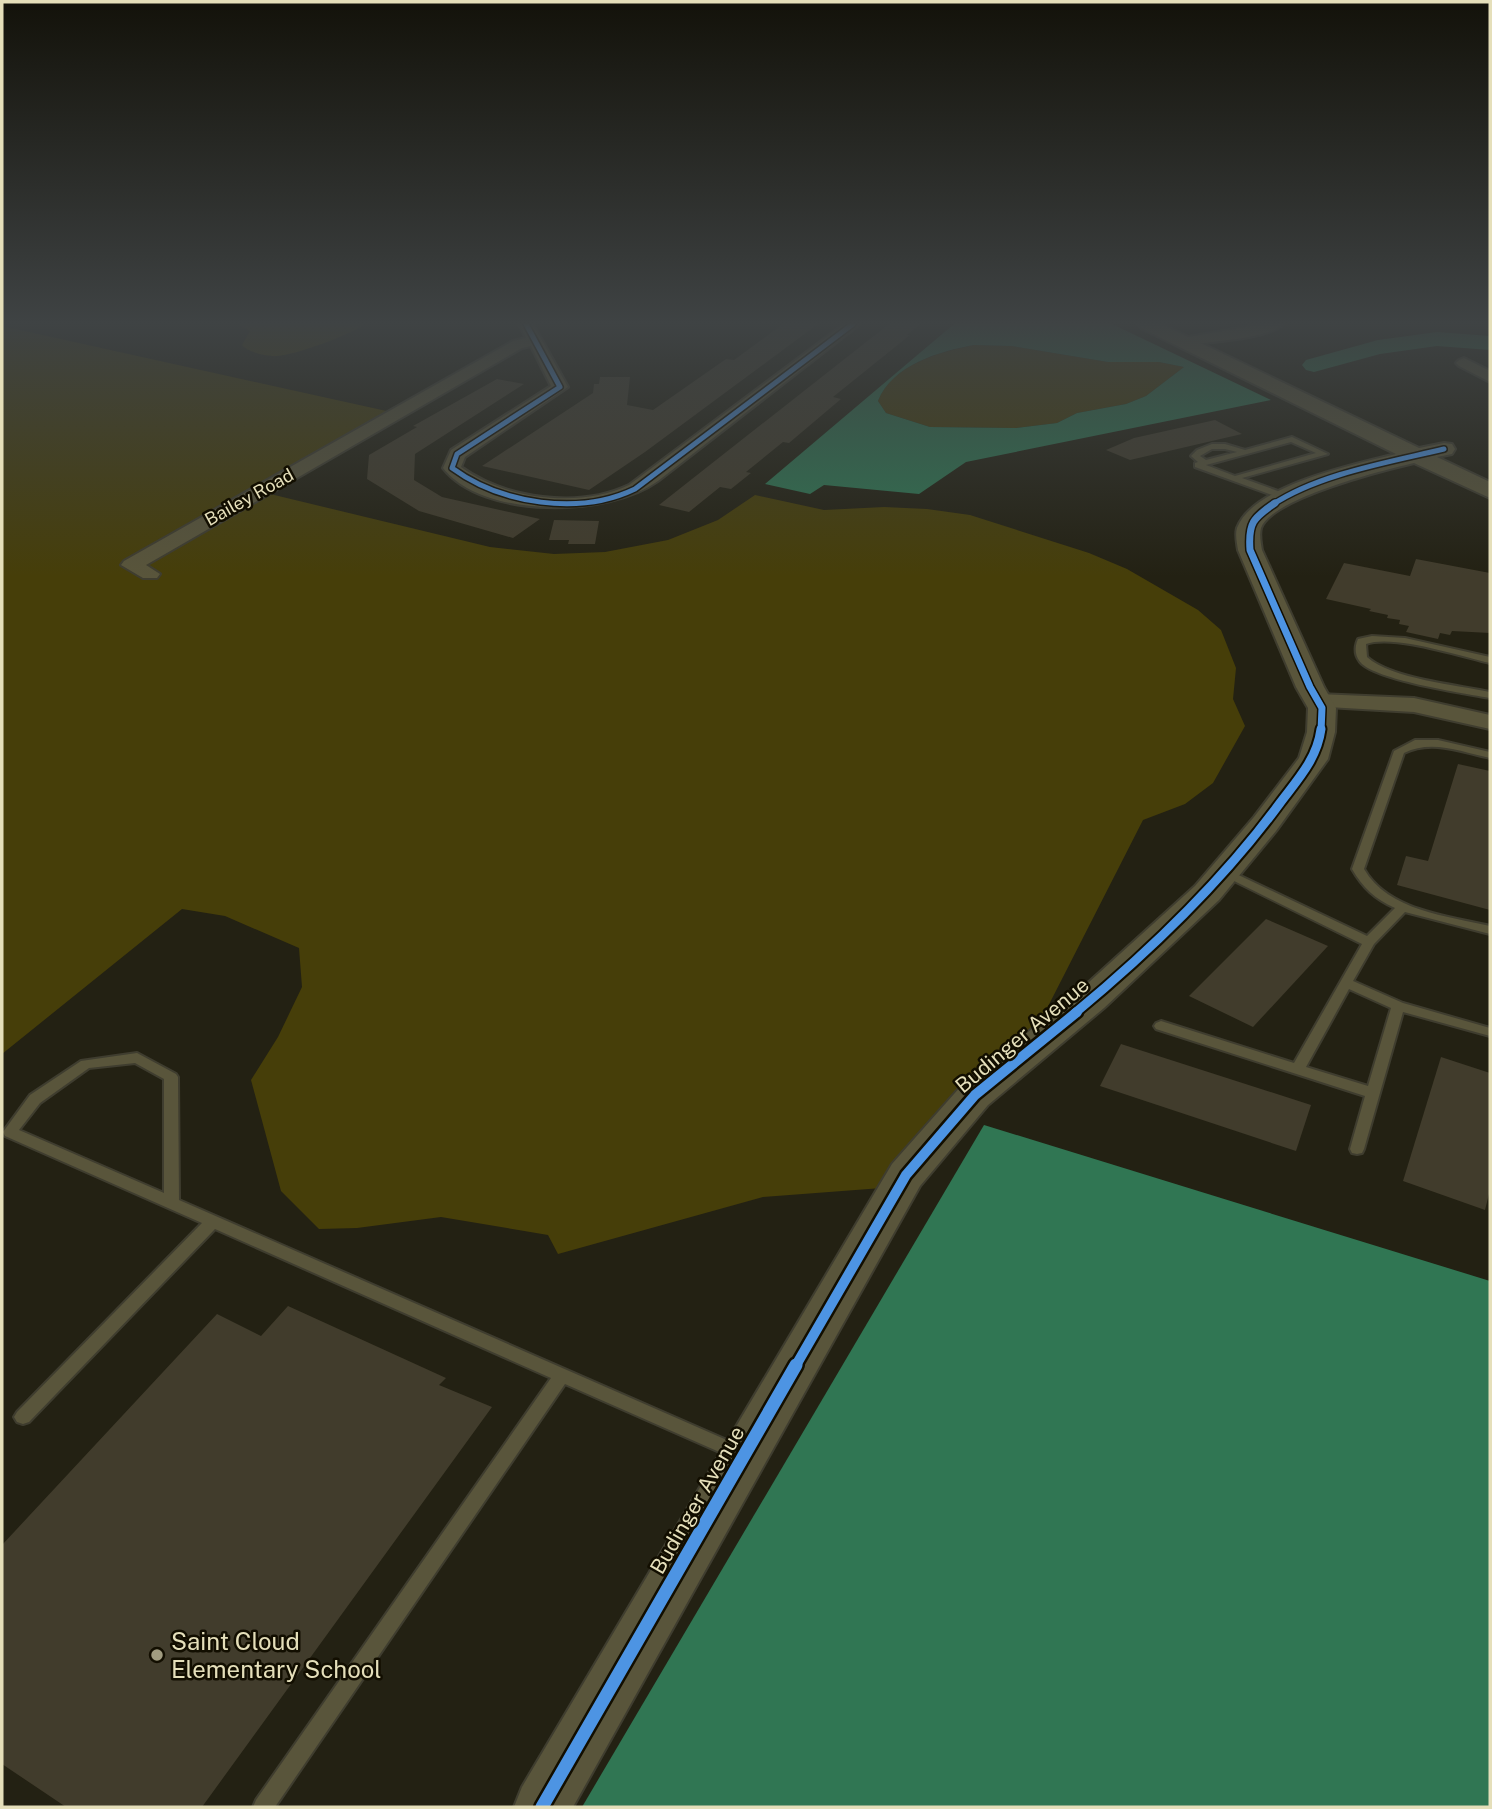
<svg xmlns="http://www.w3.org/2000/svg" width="1492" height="1809" font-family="'Public Sans',sans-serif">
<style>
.green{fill:#463e09}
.water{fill:#307653;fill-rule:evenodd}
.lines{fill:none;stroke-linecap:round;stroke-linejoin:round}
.river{fill:#307653;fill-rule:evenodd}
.building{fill:#413c2c}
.service-casing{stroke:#3f3d2f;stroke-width:4}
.minor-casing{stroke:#3f3d2f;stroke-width:4}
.tertiary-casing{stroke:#3f3d2f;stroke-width:4}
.service{fill:#59553b;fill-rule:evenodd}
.minor{fill:#59553b;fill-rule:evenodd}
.tertiary{fill:#59553b;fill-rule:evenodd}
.cycleway-far4-casing{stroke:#120e00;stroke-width:8}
.cycleway-far3-casing{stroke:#120e00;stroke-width:10}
.cycleway-far2-casing{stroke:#120e00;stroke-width:13}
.cycleway-far1-casing{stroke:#120e00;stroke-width:15}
.cycleway-casing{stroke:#120e00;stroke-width:18}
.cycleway-far4{stroke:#4d94e3;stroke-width:5}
.cycleway-far3{stroke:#4d94e3;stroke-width:7}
.cycleway-far2{stroke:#4d94e3;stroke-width:9}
.cycleway-far1{stroke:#4d94e3;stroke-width:10}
.cycleway{stroke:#4d94e3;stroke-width:13}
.poi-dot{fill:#a19c80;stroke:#120e00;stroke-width:2.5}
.labels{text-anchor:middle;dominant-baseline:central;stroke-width:5;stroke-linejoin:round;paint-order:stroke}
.far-street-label{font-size:18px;fill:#e5dfba;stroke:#120e00}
.street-label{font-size:21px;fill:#e5dfba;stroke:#120e00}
.near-poi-label{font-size:24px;fill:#e5dfba;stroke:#120e00;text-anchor:start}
</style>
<rect width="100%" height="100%" fill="#232113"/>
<g class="green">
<path d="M 238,324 L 365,324 C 350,335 296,355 277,356 C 268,357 247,352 242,345 L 250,331 Z"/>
<polygon points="2,326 391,412 262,482 272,485 266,493 490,547 554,554 605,552 668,540 718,520 755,495 824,510 884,507 927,509 970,515 1089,553 1127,569 1198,610 1221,630 1236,668 1233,699 1245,726 1213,783 1185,804 1143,820 1036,1030 882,1188 763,1197 558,1254 548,1235 441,1217 357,1228 319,1229 281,1191 251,1080 278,1037 302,987 299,948 225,916 182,909 2,1054"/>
<path d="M 974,345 L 1012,346 L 1108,362 L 1159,362 L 1184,367 L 1146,396 L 1126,404 L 1077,413 L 1057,423 L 1015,428 L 930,427 L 886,413 L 878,401 C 892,365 939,352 974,345 Z"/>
</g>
<g class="water">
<path d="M 954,324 L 1112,324 L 1271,400 L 966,462 L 919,494 L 824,485 L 810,494 L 765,484 ZM 974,345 L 1012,346 L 1108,362 L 1159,362 L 1184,367 L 1146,396 L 1126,404 L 1077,413 L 1057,423 L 1015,428 L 930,427 L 886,413 L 878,401 C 892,365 940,351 974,345 Z"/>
<polygon points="984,1125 1490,1281 1490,1807 582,1807"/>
</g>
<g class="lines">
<polygon class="river" points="1437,332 1490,336 1490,350 1437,346 1380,354 1314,372 1306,370 1302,365 1306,360 1378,340"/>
</g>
<g class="building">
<polygon points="783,324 818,324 645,452 589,490 482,466 593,393 594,384 599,384 600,377 630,377 627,405 653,410 726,359 734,360"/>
<polygon points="889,324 920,324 907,335 910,335 833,397 841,399 789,443 783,442 746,472 751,473 731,489 720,487 689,512 659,505"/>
<polygon points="497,379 524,384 415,454 414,480 442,497 540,519 513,538 419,511 367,479 369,455 417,427 413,426"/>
<polygon points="1215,420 1242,434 1130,460 1106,450 1134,438"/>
<polygon points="554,520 599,521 595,544 568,544 569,540 549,540"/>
<polygon points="1416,559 1490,573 1490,633 1452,631 1450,635 1440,633 1438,639 1406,632 1409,626 1399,624 1400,620 1387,618 1388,615 1369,611 1371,609 1326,599 1344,563 1410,576"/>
<polygon points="1458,764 1490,771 1490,910 1397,885 1406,856 1428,861"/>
<polygon points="1266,919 1328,946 1253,1027 1189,996"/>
<polygon points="1121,1044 1311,1105 1296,1151 1100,1086"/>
<polygon points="1441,1057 1490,1073 1490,1190 1485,1210 1403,1181"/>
<polygon points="288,1306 446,1378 439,1385 492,1407 202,1807 66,1807 2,1764 2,1545 217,1314 261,1336"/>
</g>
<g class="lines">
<g class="service-casing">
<g id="service">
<path d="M 1292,437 L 1328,454 L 1242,478 L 1289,495 L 1290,497 L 1286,500 L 1195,467 L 1195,463 L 1198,462 L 1191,456 L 1197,450 L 1212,444 L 1225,444 L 1245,450 ZM 1291,442 L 1316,453 L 1235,476 L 1206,465 ZM 1212,449 L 1225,449 L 1237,452 L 1206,460 L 1200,456 Z"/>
<path d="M 1372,636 L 1405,638 L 1490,657 L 1490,663 C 1460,656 1393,634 1366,644 L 1367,657 C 1391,679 1458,685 1490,692 L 1490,698 C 1462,693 1382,681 1362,664 C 1355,657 1354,648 1358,639 Z"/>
<path d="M 1415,740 L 1438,740 L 1490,752 L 1490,758 C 1461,752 1432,739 1404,753 L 1364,869 C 1388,911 1448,916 1490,926 L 1490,934 L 1405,912 L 1374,944 L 1353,981 L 1403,1003 L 1490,1028 L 1490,1036 L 1403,1012 L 1364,1149 L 1362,1153 L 1357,1154 L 1352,1153 L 1350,1149 L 1365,1096 L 1156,1029 L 1154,1026 L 1156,1023 L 1161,1021 L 1294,1063 L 1362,944 L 1218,873 L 1224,869 L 1228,870 L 1367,936 L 1395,908 C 1375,899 1363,888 1352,869 L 1394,751 ZM 1349,989 L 1391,1008 L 1368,1086 L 1306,1067 Z"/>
<path d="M 137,1053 L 176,1074 L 178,1077 L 179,1200 L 745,1448 L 748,1453 L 745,1458 L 739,1461 L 733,1458 L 565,1384 L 275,1807 L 253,1807 L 256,1800 L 551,1378 L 215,1229 L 29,1422 L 23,1424 L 17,1422 L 14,1417 L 17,1412 L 202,1223 L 5,1136 L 3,1132 L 30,1095 L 81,1061 ZM 135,1063 L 164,1079 L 164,1193 L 19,1130 L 40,1103 L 89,1068 Z"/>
</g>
</g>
<g class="minor-casing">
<g id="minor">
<path d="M 519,324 L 533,324 L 568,387 L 465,457 L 461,467 C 506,499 578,509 629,485 L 844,324 L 860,324 L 658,481 C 608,517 483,519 443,468 L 451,450 L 551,386 L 531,346 L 522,348 L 146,565 L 160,574 L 157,578 L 143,578 L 121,565 L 124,561 L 513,341 L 526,338 Z"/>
<path d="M 1263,324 L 1284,324 C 1266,340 1208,341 1183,346 L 1176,342 L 1183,338 Z"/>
<polygon points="1464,358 1490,371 1490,382 1459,366 1456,363 1459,360"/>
<polygon points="1318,694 1414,698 1490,715 1490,729 1414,712 1310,706 1307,701 1310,696"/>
</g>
</g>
<g class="tertiary-casing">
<path id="tertiary" d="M 1138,324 L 1161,324 L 1419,448 L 1444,443 L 1452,444 L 1455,449 L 1452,454 L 1437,457 L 1490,482 L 1490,498 L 1414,463 C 1384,470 1272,498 1261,528 C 1259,535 1261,544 1262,550 L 1324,687 L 1336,708 L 1335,732 L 1328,759 L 1276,831 L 1219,900 L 1104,1008 L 988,1105 L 920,1186 L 573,1807 L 514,1807 L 522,1787 L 892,1164 L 962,1085 L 1078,992 L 1195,886 L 1254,817 L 1299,758 L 1307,732 L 1308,708 L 1296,687 L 1238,550 C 1237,543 1235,535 1237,528 C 1253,485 1356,464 1396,454 L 1141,328 Z"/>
</g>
<use href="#service" class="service"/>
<use href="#minor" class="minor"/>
<use href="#tertiary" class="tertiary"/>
<g class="cycleway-far4-casing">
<g id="cycleway-far4">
<path d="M 526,324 L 560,387 L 457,454 L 452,468 C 501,504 579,516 635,489 L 853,324"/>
<path d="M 1272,505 C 1318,474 1390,462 1444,449"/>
</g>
</g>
<g class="cycleway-far3-casing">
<path id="cycleway-far3" d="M 1275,503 C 1253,518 1248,523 1250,550 L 1310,687 L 1322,708 L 1321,731"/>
</g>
<g class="cycleway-far2-casing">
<path id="cycleway-far2" d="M 1075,1013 C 1150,951 1222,882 1280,803 C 1298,779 1317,759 1321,729"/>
</g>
<g class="cycleway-far1-casing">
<polyline id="cycleway-far1" points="795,1367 906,1175 975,1095 1077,1012"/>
</g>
<g class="cycleway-casing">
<polyline id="cycleway" points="542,1807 796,1365"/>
</g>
<use href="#cycleway-far4" class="cycleway-far4"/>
<use href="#cycleway-far3" class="cycleway-far3"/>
<use href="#cycleway-far2" class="cycleway-far2"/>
<use href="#cycleway-far1" class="cycleway-far1"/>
<use href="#cycleway" class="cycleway"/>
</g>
<linearGradient id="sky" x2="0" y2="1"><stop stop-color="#13120a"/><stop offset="0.56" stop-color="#3f4344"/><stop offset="1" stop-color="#3f4344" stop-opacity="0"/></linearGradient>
<rect width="1492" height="577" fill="url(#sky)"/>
<circle class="poi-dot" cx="157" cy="1655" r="7"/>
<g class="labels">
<g class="far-street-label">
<text transform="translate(249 497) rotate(-29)">Bailey Road</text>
</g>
<g class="street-label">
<text transform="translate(1022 1035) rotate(-40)">Budinger Avenue</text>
<text transform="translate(697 1500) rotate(-60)">Budinger Avenue</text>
</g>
<g class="near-poi-label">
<text x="171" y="1641">Saint Cloud<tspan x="171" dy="28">Elementary School</tspan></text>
</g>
</g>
<rect width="1492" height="1809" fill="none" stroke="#e5dfba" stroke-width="7"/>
</svg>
